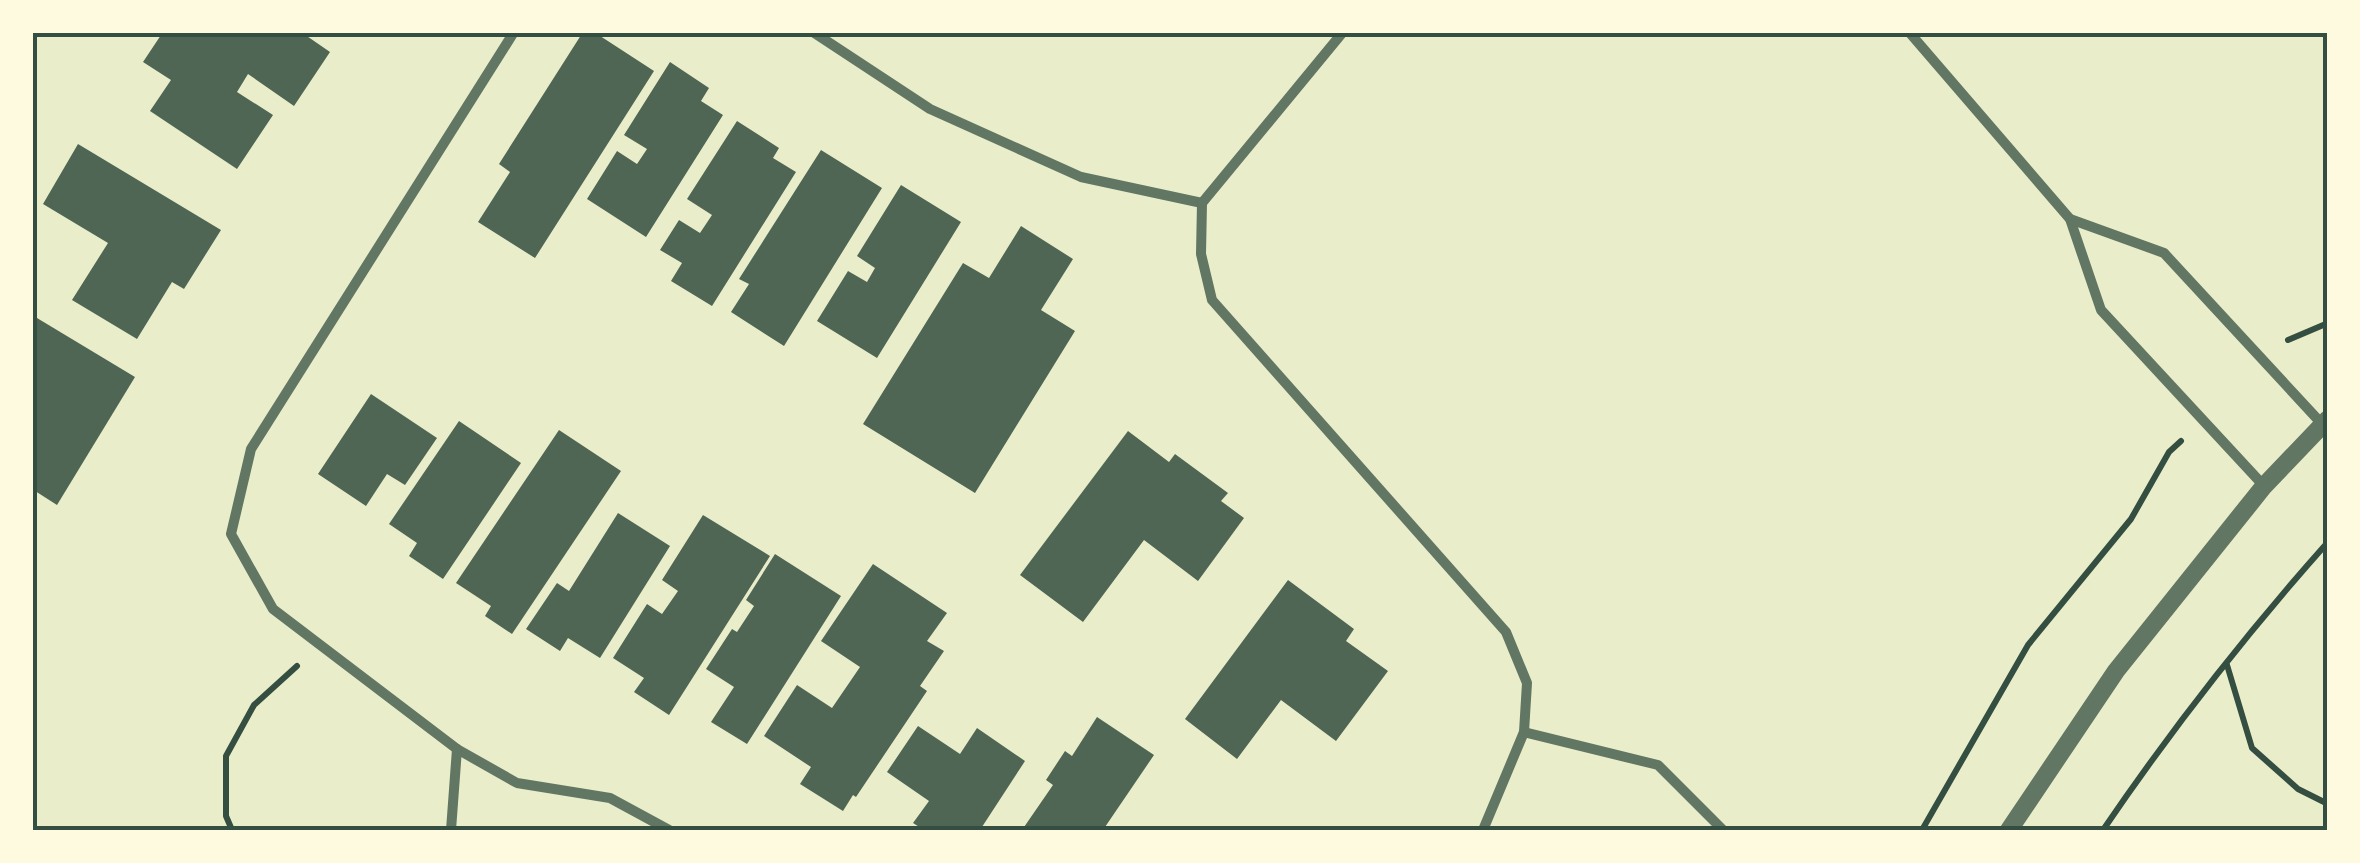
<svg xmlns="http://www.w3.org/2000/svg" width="2360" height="863" font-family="'Roboto Condensed',sans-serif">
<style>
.building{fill:#4f6655}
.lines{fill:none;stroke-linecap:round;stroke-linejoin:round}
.path{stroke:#344e41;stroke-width:6}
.minor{stroke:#617663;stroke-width:10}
.tertiary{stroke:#617663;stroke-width:18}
.neatline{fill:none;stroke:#344e41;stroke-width:4}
</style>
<rect width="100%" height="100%" fill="#e9edc9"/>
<g class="building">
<polygon points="163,32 301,32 330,52 294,106 248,74 237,92 273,115 237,169 150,111 171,80 143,62"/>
<polygon points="583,32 594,32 654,71 535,258 478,222 510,172 499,164"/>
<polygon points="670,62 709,88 701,101 723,115 646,237 587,199 617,151 637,164 647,149 624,135"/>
<polygon points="737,121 779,148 773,158 796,172 712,306 671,281 682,263 660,250 679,220 700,233 712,215 687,199"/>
<polygon points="78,144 221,230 184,289 172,282 137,339 72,300 108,243 43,204"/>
<polygon points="821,150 882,188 784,346 731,312 749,284 739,279"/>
<polygon points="901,185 961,222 877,358 817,321 848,271 867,282 875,268 857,256"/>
<polygon points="1021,226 1073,259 1041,310 1075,331 975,493 863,424 963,263 989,278"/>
<polygon points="32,315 135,377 57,505 32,489"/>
<polygon points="371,394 437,438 405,485 387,474 366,506 318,474"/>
<polygon points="459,421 521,463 443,579 409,556 417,543 389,524"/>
<polygon points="559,430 621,471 512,634 485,616 491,606 456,583"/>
<polygon points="1128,431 1169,462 1175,454 1228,493 1221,501 1244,518 1198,581 1144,540 1083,622 1020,575"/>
<polygon points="618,513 670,546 600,658 568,638 560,651 526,629 557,583 569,591"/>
<polygon points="703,515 770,556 669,715 634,692 644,678 613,658 647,604 662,614 678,591 662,580"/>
<polygon points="775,554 841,596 747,744 711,722 734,687 706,669 732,629 737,632 754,606 746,600"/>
<polygon points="873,564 947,613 927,641 944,651 920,686 927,691 856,797 853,795 843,811 800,784 811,767 764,736 797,685 832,708 860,667 821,641"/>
<polygon points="1288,580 1354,629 1346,641 1388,671 1336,741 1281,700 1237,759 1185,719"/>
<polygon points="1097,717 1154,755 1103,830 1022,830 1053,785 1046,780 1065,751 1072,756"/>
<polygon points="918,726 960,754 977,728 1025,761 980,830 924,830 913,823 929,801 887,772"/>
</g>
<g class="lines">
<g class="path">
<polyline points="2288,340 2328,323"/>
<polyline points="2227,665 2252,748 2298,789 2328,804"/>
<polyline points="232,830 226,816 226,756 254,705 297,666"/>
<polyline points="1922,830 2028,645 2131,519 2169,452 2181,441"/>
<path d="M 2103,830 C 2171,730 2247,633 2328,542"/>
</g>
<g class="minor">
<polyline points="514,32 251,449 231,534 273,609 457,749 517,783 610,798 669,830"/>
<polyline points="813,32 930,109 1081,177 1202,203 1201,254 1212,300 1506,632 1527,683 1524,732 1483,830"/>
<polyline points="1909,32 2070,219 2101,310 2264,486"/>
<polyline points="1202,203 1343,32"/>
<polyline points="2070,219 2164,253 2322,424"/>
<polyline points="1524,732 1658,765 1723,830"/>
<polyline points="451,830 457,749"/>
</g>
<polyline class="tertiary" points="2009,830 2116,671 2264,486 2328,419"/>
</g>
<rect width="2360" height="863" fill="none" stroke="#fefae0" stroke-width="70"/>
<rect x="35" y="35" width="2290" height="793" class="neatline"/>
</svg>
